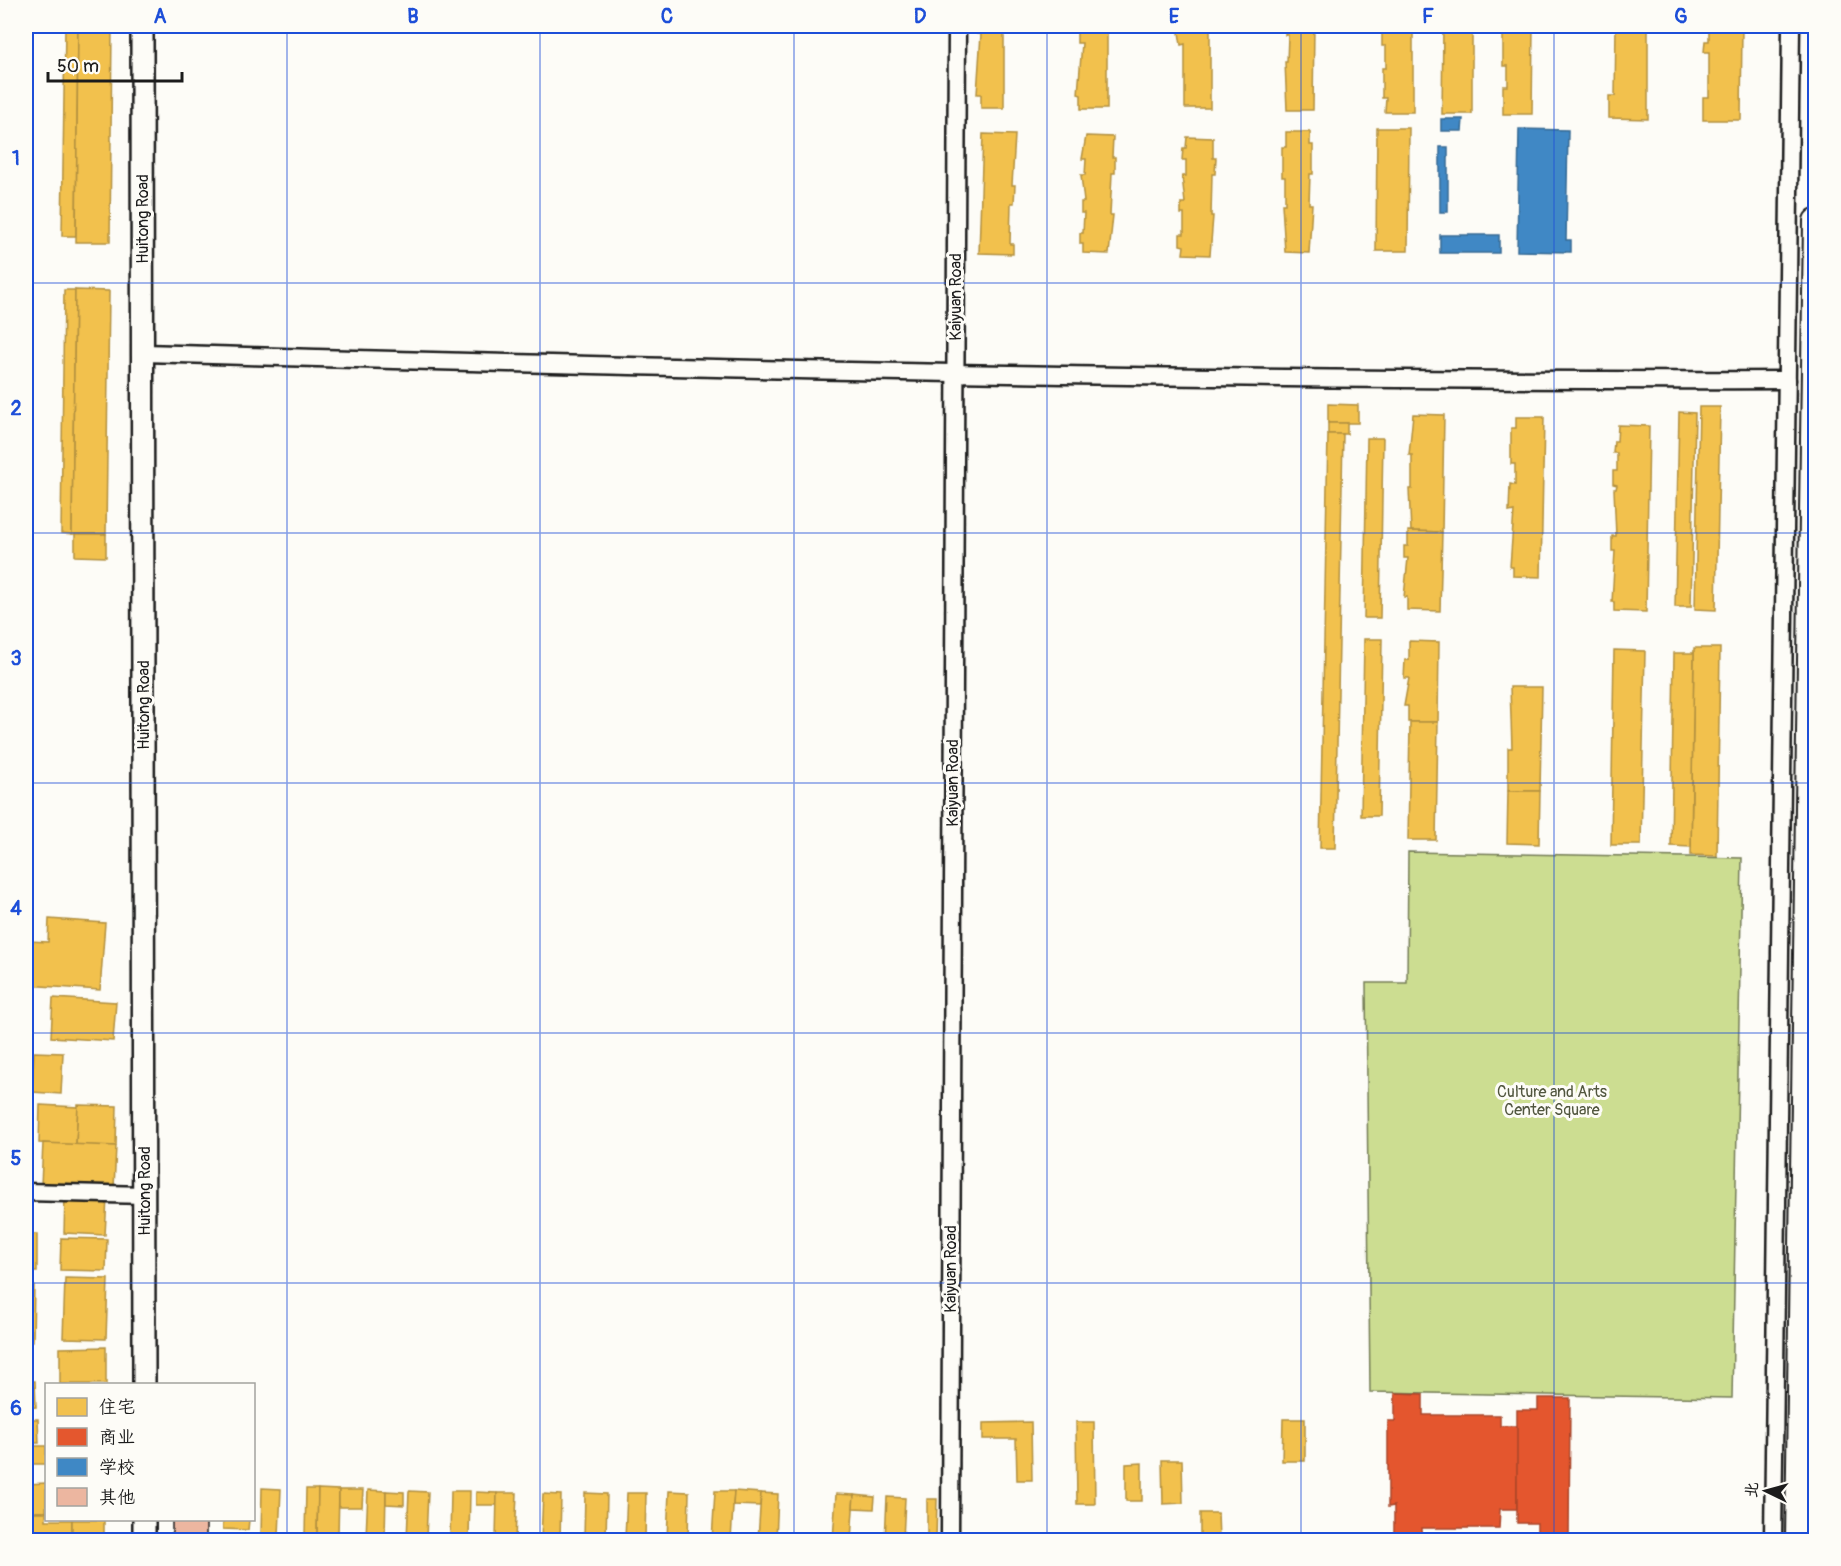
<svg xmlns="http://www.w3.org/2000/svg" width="1841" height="1566" font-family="Pangolin,'LXGW WenKai TC',sans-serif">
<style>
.green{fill:#ccdd91;stroke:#747c56;stroke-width:1.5}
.homes{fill:#f2c14e;stroke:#b2903f;stroke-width:1.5}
.shops{fill:#e4572e;stroke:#a84529;stroke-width:1.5}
.schools{fill:#3f88c5;stroke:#346892;stroke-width:1.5}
.building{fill:#ecb6a0;stroke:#1c1c1c;stroke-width:1.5}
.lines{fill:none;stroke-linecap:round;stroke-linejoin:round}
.minor-casing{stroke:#1c1c1c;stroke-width:21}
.tertiary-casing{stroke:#1c1c1c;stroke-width:26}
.secondary-casing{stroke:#1c1c1c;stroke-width:28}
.minor{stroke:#fdfcf7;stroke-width:16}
.tertiary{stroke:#fdfcf7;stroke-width:21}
.secondary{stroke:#fdfcf7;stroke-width:24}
.grid{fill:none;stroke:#1d4ed8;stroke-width:1.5;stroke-opacity:0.55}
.labels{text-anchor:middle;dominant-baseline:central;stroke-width:6;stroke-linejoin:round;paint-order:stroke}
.street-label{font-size:16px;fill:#1c1c1c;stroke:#fdfcf7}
.park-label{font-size:16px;fill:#51563f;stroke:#fdfcf7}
.neatline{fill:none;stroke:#1d4ed8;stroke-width:2}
.grid-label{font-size:20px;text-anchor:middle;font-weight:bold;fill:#1d4ed8}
</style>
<rect width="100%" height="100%" fill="#fdfcf7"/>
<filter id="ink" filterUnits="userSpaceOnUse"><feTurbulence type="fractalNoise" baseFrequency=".0167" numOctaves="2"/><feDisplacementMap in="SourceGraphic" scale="12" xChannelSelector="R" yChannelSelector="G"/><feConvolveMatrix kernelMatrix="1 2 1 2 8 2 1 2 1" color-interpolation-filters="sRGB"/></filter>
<g filter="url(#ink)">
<polygon class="green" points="1408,852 1742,858 1732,1398 1370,1392 1366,983 1407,983"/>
<g class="homes">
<polygon points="65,26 78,26 76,236 62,236"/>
<polygon points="78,26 112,26 110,242 76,242"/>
<polygon points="977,26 1004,26 1004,108 981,108 981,94 977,94 981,34 977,34"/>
<polygon points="1077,26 1107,26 1107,109 1081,109 1081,95 1078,94 1082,43 1077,43"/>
<polygon points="1178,26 1210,26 1210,108 1185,108 1185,44 1181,45"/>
<polygon points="1285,26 1314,26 1313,110 1287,110 1285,62 1287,62 1288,35 1285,35"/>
<polygon points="1382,26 1413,26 1413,112 1385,112 1386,98 1382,98 1382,68 1386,68 1386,46 1382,46"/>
<polygon points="1443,26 1472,26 1472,114 1442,114"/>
<polygon points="1503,26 1533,26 1532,114 1503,114 1503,86 1508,86 1508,66 1503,66"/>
<polygon points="1616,26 1648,26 1648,119 1609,118 1609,96 1615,96"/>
<polygon points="1709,26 1742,26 1741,120 1703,120 1703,97 1709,97 1709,52 1704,52 1705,41 1709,41"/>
<polygon points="1377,128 1409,128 1408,251 1376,251"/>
<polygon points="1286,132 1310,132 1310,145 1313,145 1313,174 1310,174 1309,204 1312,204 1309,253 1285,252 1282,204 1285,204 1285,177 1282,177 1282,147 1286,147"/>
<polygon points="983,134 1015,135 1012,185 1015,185 1014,203 1011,203 1010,244 1013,244 1013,254 979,253"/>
<polygon points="1086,136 1113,137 1112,157 1115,157 1115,173 1112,173 1110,215 1113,215 1109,254 1083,253 1083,244 1080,244 1080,233 1083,233 1084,213 1081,213 1081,202 1084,202 1081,175 1085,175 1086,159 1082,159"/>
<polygon points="1187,137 1213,138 1213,158 1216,158 1215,174 1212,174 1211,216 1213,216 1210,255 1183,254 1184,246 1180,245 1180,234 1184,234 1184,214 1181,214 1181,203 1185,203 1182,176 1186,176 1186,160 1182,160 1183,148 1186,148"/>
<polygon points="64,290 75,290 72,534 61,533"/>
<polygon points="75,290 109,291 106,534 72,534"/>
<polygon points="1328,404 1358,405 1358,423 1328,423"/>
<polygon points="1699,407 1720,407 1716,610 1695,609"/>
<polygon points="1679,412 1695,413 1691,607 1675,607"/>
<polygon points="1413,414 1444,415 1442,532 1411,531 1409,489 1412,489 1412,455 1409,455"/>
<polygon points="1516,417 1544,417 1541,577 1513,576 1513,567 1510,567 1514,511 1509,512 1510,484 1515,485 1515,464 1511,464 1511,428 1516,428"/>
<rect x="1328" y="423" width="19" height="11"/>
<polygon points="1618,425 1649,426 1646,612 1614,611 1614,602 1612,602 1615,551 1612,551 1612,536 1616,536 1614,489 1616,489 1617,485 1613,484 1613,471 1617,471 1617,453 1613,453 1614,441 1617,441"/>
<polygon points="1328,434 1343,434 1335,848 1320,848"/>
<polygon points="1367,438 1383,438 1380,618 1364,618"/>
<polygon points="1408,531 1442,532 1440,611 1407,610 1407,597 1404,597 1408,558 1404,558 1404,546 1408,546"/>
<polygon points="75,534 106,534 106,557 75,556"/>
<polygon points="1364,639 1382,639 1379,816 1361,816"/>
<polygon points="1409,641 1439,642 1438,722 1408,722 1408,706 1404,706 1409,678 1404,678 1405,660 1409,660"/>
<polygon points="1694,648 1720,648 1717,856 1691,855"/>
<polygon points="1614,650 1645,651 1641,845 1611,845"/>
<polygon points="1674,653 1694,653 1691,847 1671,846"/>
<polygon points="1510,687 1542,687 1540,791 1508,791 1508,748 1512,748"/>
<polygon points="1410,722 1438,722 1436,840 1408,840"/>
<polygon points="1508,791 1540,791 1539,844 1507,843"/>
<polygon points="49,919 105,923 100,990 26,985 29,941 48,942"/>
<polygon points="53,998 116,1002 113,1041 51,1037"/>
<polygon points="34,1052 63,1053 61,1094 32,1092"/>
<polygon points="40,1105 78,1107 76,1145 39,1143"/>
<polygon points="78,1105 117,1106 116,1146 76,1145"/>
<polygon points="43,1143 116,1146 114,1188 41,1185"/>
<polygon points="65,1196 107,1198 105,1235 64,1233"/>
<rect x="26" y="1234" width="11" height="38"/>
<polygon points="61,1238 107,1239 106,1271 60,1270"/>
<polygon points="65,1278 108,1279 106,1339 63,1338"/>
<polygon points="26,1285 34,1285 33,1341 26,1341"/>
<polygon points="106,1347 106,1384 60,1384 60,1348"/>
<polygon points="26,1381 35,1381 36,1407 26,1408"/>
<polygon points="26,1419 38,1419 39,1443 26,1443"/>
<polygon points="1283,1419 1305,1419 1305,1461 1282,1461"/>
<polygon points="1031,1422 1032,1480 1017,1480 1016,1439 983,1439 983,1423"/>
<polygon points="1076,1422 1094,1422 1095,1504 1077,1504"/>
<rect x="26" y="1446" width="20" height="18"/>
<polygon points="1162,1460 1182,1460 1183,1503 1163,1504"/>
<polygon points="1142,1463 1142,1501 1126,1501 1126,1464"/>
<polygon points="46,1483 46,1512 26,1512 26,1484"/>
<polygon points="262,1488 281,1489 279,1536 261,1536"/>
<polygon points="306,1489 318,1489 317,1536 305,1535"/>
<polygon points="318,1489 339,1490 338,1536 317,1536"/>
<polygon points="339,1490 363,1490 362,1507 339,1507"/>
<polygon points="368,1490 386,1491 385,1538 366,1537"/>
<polygon points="386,1491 404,1492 404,1505 386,1504"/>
<polygon points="409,1491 428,1492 426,1539 407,1539"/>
<polygon points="451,1491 470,1491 469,1539 450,1539"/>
<polygon points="669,1491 689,1492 688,1540 667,1540"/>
<polygon points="715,1491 734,1491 731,1540 712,1540"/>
<polygon points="734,1491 761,1493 760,1506 733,1505"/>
<polygon points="476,1492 497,1493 497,1505 476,1505"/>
<polygon points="497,1493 517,1493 515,1540 496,1539"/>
<polygon points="585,1493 607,1494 606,1540 584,1539"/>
<polygon points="627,1493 646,1493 645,1539 625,1539"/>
<polygon points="761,1493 778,1494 776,1540 758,1540"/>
<polygon points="543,1494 561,1495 560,1540 541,1540"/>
<polygon points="836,1494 854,1495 851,1540 833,1540"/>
<polygon points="854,1495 875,1497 874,1509 853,1508"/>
<polygon points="887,1497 905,1498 903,1540 885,1540"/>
<polygon points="927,1499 937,1499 936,1540 927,1540"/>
<polygon points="26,1512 46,1512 46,1520 72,1520 72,1540 26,1540"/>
<polygon points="1200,1513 1218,1513 1219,1540 1200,1540"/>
<rect x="72" y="1520" width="32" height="20"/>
<polygon points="223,1520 249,1520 248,1530 223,1529"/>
</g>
<g class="shops">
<polygon points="1395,1393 1423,1394 1423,1415 1500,1415 1500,1426 1518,1426 1517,1509 1500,1509 1499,1528 1422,1528 1422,1540 1394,1540 1394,1506 1388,1507 1388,1421 1395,1421"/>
<polygon points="1538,1398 1570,1398 1569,1540 1537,1540 1537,1523 1517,1523 1517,1410 1538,1410"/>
</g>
<g class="schools">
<polygon points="1441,119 1463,119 1462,131 1441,131"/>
<polygon points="1519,129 1568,130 1566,240 1571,240 1571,252 1517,251"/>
<rect x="1440" y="147" width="8" height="65"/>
<rect x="1440" y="235" width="59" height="18"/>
</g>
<rect class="building" x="172" y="1520" width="34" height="20"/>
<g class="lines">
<g class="minor-casing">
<g id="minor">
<path d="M 144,353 C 691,369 1239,382 1787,380"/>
<polyline points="26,1192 145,1195"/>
<polyline points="950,1540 957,26"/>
<polyline points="1773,1540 1791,26"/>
</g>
</g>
<g class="tertiary-casing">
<g id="tertiary">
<polyline points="142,26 144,1384"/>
<polyline points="144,1540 144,1520"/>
</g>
</g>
<g class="secondary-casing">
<polyline id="secondary" points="1798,1540 1816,221"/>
</g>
<use href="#minor" class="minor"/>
<use href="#tertiary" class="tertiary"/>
<use href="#secondary" class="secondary"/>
</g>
</g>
<path class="grid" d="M 287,26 L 287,1540M 540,26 L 540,1540M 794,26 L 794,1540M 1047,26 L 1047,1540M 1301,26 L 1301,1540M 1554,26 L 1554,1540M 26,283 L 1816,283M 26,533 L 1816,533M 26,783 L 1816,783M 26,1033 L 1816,1033M 26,1283 L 1816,1283"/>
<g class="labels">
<g class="street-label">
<text transform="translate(143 219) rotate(-90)">Huitong Road</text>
<text transform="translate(956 297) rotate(-90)">Kaiyuan Road</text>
<text transform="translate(144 705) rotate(-90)">Huitong Road</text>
<text transform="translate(953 783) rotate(-90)">Kaiyuan Road</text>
<text transform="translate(145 1191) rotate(-90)">Huitong Road</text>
<text transform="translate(951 1269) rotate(-90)">Kaiyuan Road</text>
</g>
<g class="park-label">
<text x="1552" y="1092">Culture and Arts<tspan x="1552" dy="18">Center Square</tspan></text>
</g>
</g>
<rect width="1841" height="1566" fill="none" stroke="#fdfcf7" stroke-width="66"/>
<rect x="45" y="1383" width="210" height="138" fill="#fdfcf7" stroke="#a3a29f" stroke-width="1.5"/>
<rect x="57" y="1398" width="30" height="18" fill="#f2c14e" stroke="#a3a29f" stroke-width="1.5"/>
<text x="99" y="1413" font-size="18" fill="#1c1c1c">住宅</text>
<rect x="57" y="1428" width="30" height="18" fill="#e4572e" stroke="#a3a29f" stroke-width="1.5"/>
<text x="99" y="1443" font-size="18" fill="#1c1c1c">商业</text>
<rect x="57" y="1458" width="30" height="18" fill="#3f88c5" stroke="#a3a29f" stroke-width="1.5"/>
<text x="99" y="1473" font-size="18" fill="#1c1c1c">学校</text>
<rect x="57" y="1488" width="30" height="18" fill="#ecb6a0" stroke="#a3a29f" stroke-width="1.5"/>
<text x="99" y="1503" font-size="18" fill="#1c1c1c">其他</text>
<g transform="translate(1766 1491) rotate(275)" stroke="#fdfcf7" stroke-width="4.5" paint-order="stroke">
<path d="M0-4.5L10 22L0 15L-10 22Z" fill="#1c1c1c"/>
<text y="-9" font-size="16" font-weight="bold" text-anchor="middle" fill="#1c1c1c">北</text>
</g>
<path d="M48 72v9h134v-9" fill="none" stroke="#1c1c1c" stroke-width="3"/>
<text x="57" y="72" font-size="18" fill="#1c1c1c" stroke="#fdfcf7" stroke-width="4.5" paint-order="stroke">50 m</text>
<rect x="33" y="33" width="1775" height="1500" class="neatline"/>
<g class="grid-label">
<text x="160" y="23">A</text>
<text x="413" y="23">B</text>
<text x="667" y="23">C</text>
<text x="920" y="23">D</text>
<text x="1174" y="23">E</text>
<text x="1428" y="23">F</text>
<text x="1681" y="23">G</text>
<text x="16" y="165">1</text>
<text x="16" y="415">2</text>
<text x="16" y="665">3</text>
<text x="16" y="915">4</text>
<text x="16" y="1165">5</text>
<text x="16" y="1415">6</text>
</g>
</svg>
